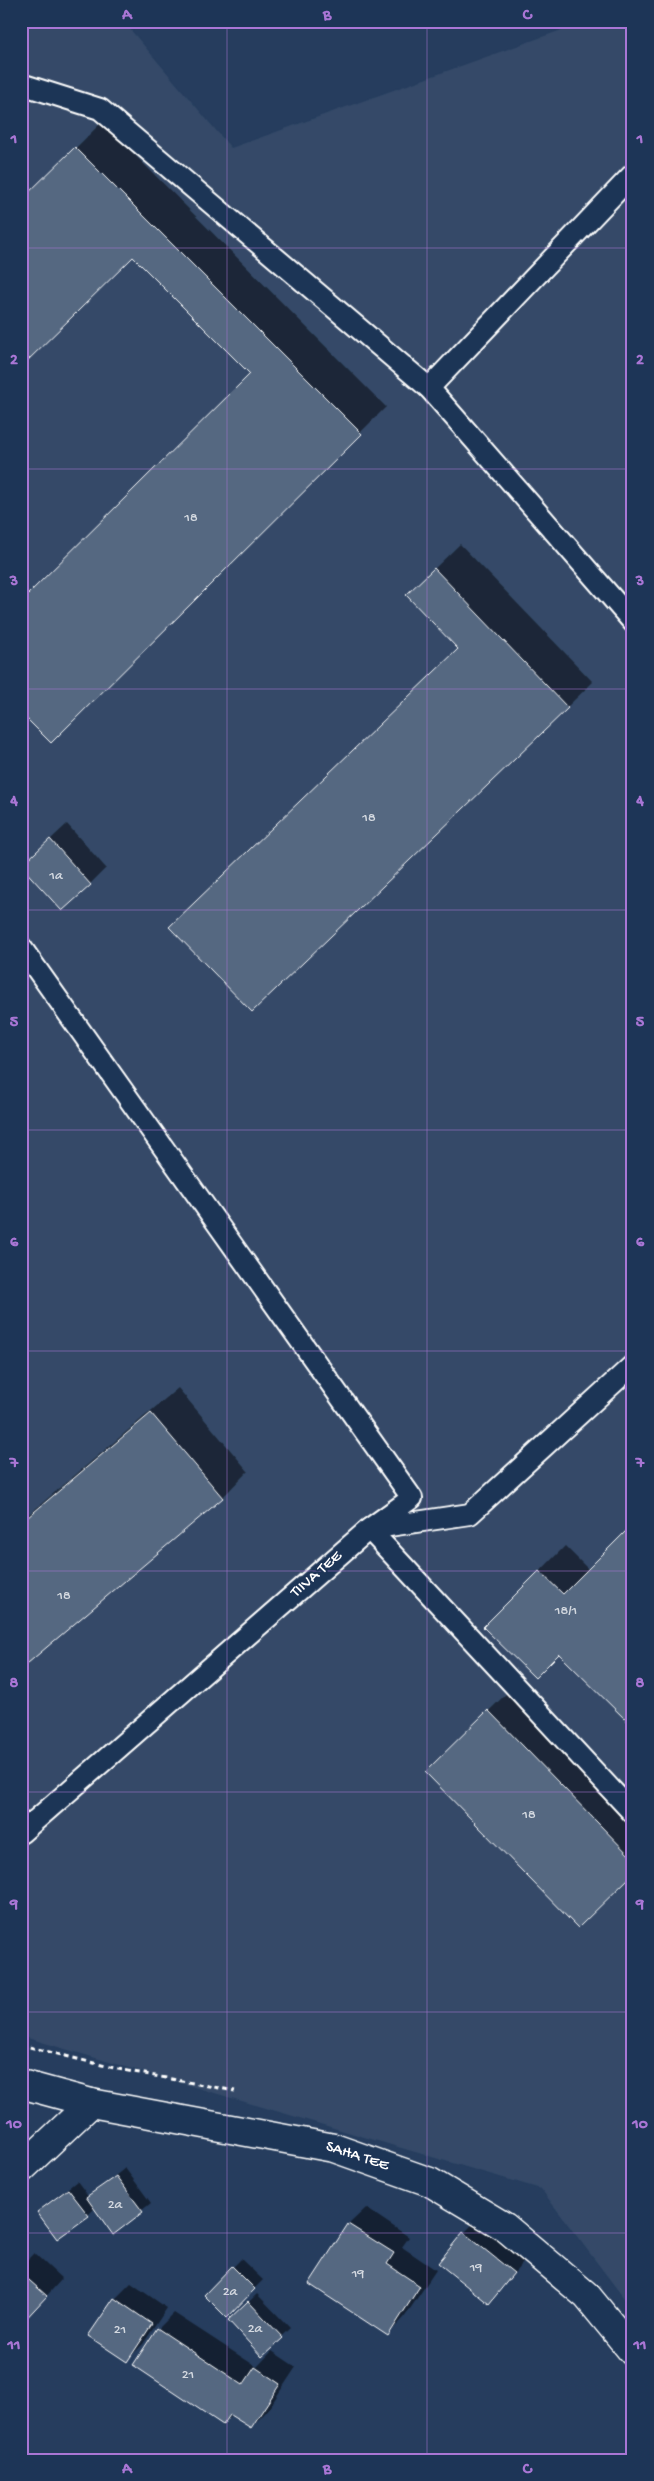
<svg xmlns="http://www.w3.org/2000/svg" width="654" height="2481" font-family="'Gochi Hand',sans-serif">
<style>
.built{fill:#344a68}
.shadow{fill:#0007}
.building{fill:#556781;stroke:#fff}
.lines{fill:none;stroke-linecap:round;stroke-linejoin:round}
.service-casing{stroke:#fff;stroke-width:24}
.minor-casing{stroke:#fff;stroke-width:31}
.path{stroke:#fff;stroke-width:3;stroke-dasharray:5 4;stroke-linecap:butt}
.service{stroke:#1d3557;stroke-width:20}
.minor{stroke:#1d3557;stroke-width:28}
.grid{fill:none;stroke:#a976d5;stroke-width:1;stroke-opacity:0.55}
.labels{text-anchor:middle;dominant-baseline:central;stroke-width:4;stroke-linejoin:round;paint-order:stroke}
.number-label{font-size:14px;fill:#d4d9e0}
.street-label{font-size:16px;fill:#fff;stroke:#1d3557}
.neatline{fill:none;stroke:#a976d5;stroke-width:2}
.grid-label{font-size:16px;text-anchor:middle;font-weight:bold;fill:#a976d5}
</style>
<rect width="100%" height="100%" fill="#263d5e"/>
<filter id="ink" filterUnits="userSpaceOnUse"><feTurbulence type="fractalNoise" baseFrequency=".02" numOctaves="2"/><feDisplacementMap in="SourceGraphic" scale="10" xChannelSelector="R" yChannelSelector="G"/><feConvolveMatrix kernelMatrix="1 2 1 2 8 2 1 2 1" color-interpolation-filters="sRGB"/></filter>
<g filter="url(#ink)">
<polygon class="built" points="21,21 123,21 231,148 587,21 633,21 633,2310 541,2189 21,2036"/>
<g class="shadow">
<polygon points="102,122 386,407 51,741 252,374 133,255 21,202"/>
<polygon points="460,544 593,682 567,707 460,649 434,569"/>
<polygon points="67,824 106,868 90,884 22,866"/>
<polygon points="178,1388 248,1471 223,1497 21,1667 21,1521"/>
<polygon points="565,1546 589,1570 559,1652 485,1627"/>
<polygon points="510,1690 633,1815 633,1872 449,1750"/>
<polygon points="125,2168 151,2203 113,2233 95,2208 88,2215 38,2212 77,2181 89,2197"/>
<polygon points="366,2208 409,2237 402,2247 436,2270 404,2318 388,2334 310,2284 349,2224"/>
<polygon points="480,2217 529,2256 489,2302 464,2233"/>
<polygon points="34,2253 62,2279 21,2324 21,2266"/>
<polygon points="241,2259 263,2280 227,2316 206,2295"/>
<polygon points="131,2283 167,2308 143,2344 126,2361 115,2299"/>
<polygon points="257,2294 290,2328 262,2355 230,2320"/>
<polygon points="174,2313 257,2367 272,2351 296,2367 267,2411 251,2427 232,2415 223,2424 158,2329"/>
</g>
<g class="building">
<polygon points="75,147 362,434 51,743 21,713 21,601 250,374 133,257 21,367 21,200"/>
<polygon points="434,568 568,708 252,1012 169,927 458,649 406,595"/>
<polygon points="50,839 91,885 62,911 21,866"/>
<polygon points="151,1413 223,1498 21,1669 21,1523"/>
<polygon points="633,1524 633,1727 559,1654 535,1678 483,1627 539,1571 563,1594"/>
<polygon points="488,1710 633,1859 633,1874 578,1928 425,1772"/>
<polygon points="116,2176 143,2212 113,2235 86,2197"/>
<polygon points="68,2189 89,2216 57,2239 37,2212"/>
<polygon points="348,2224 394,2253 387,2264 420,2286 388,2336 309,2284"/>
<polygon points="463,2232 514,2273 489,2304 438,2263"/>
<polygon points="232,2266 255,2289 227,2318 204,2295"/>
<polygon points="21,2273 47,2296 21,2324"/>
<polygon points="114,2298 152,2324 127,2362 88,2336"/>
<polygon points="248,2301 283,2338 262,2357 228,2320"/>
<polygon points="157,2328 243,2385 255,2367 280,2384 251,2428 230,2415 223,2425 133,2365"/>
</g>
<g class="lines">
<g class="service-casing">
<g id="service">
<polyline points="21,84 100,109 429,388 633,622"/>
<polyline points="429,388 633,174"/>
<polyline points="21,947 412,1498 369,1529 633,1813"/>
<polyline points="21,1833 369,1529 470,1514 633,1365"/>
</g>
</g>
<g class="minor-casing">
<g id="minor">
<polyline points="21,2084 91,2103 334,2148 430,2182 505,2227 587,2296 633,2352"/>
<polyline points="21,2169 91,2103"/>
</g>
</g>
<polyline class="path" points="21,2045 118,2069 235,2091"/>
<use href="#service" class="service"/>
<use href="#minor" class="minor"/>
</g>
</g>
<path class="grid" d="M 227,21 L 227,2460M 427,21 L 427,2460M 21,248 L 633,248M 21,469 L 633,469M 21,689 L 633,689M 21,910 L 633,910M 21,1130 L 633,1130M 21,1351 L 633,1351M 21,1571 L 633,1571M 21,1792 L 633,1792M 21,2012 L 633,2012M 21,2233 L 633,2233"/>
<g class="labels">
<g class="number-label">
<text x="191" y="518">18</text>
<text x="369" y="818">18</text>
<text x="56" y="876">1a</text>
<text x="64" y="1596">18</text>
<text x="566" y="1611">18/1</text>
<text x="529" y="1815">18</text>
<text x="115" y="2205">2a</text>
<text x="476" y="2268">19</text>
<text x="358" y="2274">19</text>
<text x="230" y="2292">2a</text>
<text x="255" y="2329">2a</text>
<text x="120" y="2330">21</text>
<text x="188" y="2375">21</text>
</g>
<g class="street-label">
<text transform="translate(317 1575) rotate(-41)">TIIVA TEE</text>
<text transform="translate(357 2157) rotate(18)">SAHA TEE</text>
</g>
</g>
<rect width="654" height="2481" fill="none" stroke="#1d3557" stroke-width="55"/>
<rect x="28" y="28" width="598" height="2426" class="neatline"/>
<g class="grid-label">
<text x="127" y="19">A</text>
<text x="327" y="19">B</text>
<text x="527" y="19">C</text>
<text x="14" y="143">1</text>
<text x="640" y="143">1</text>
<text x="14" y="364">2</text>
<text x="640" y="364">2</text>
<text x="14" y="585">3</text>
<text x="640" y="585">3</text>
<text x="14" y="805">4</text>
<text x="640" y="805">4</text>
<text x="14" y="1026">5</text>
<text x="640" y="1026">5</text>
<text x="14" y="1246">6</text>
<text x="640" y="1246">6</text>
<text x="14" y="1467">7</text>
<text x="640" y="1467">7</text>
<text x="14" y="1687">8</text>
<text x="640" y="1687">8</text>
<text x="14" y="1908">9</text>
<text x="640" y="1908">9</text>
<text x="14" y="2128">10</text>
<text x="640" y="2128">10</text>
<text x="14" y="2349">11</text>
<text x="640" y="2349">11</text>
<text x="127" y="2473">A</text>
<text x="327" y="2473">B</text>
<text x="527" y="2473">C</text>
</g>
</svg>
